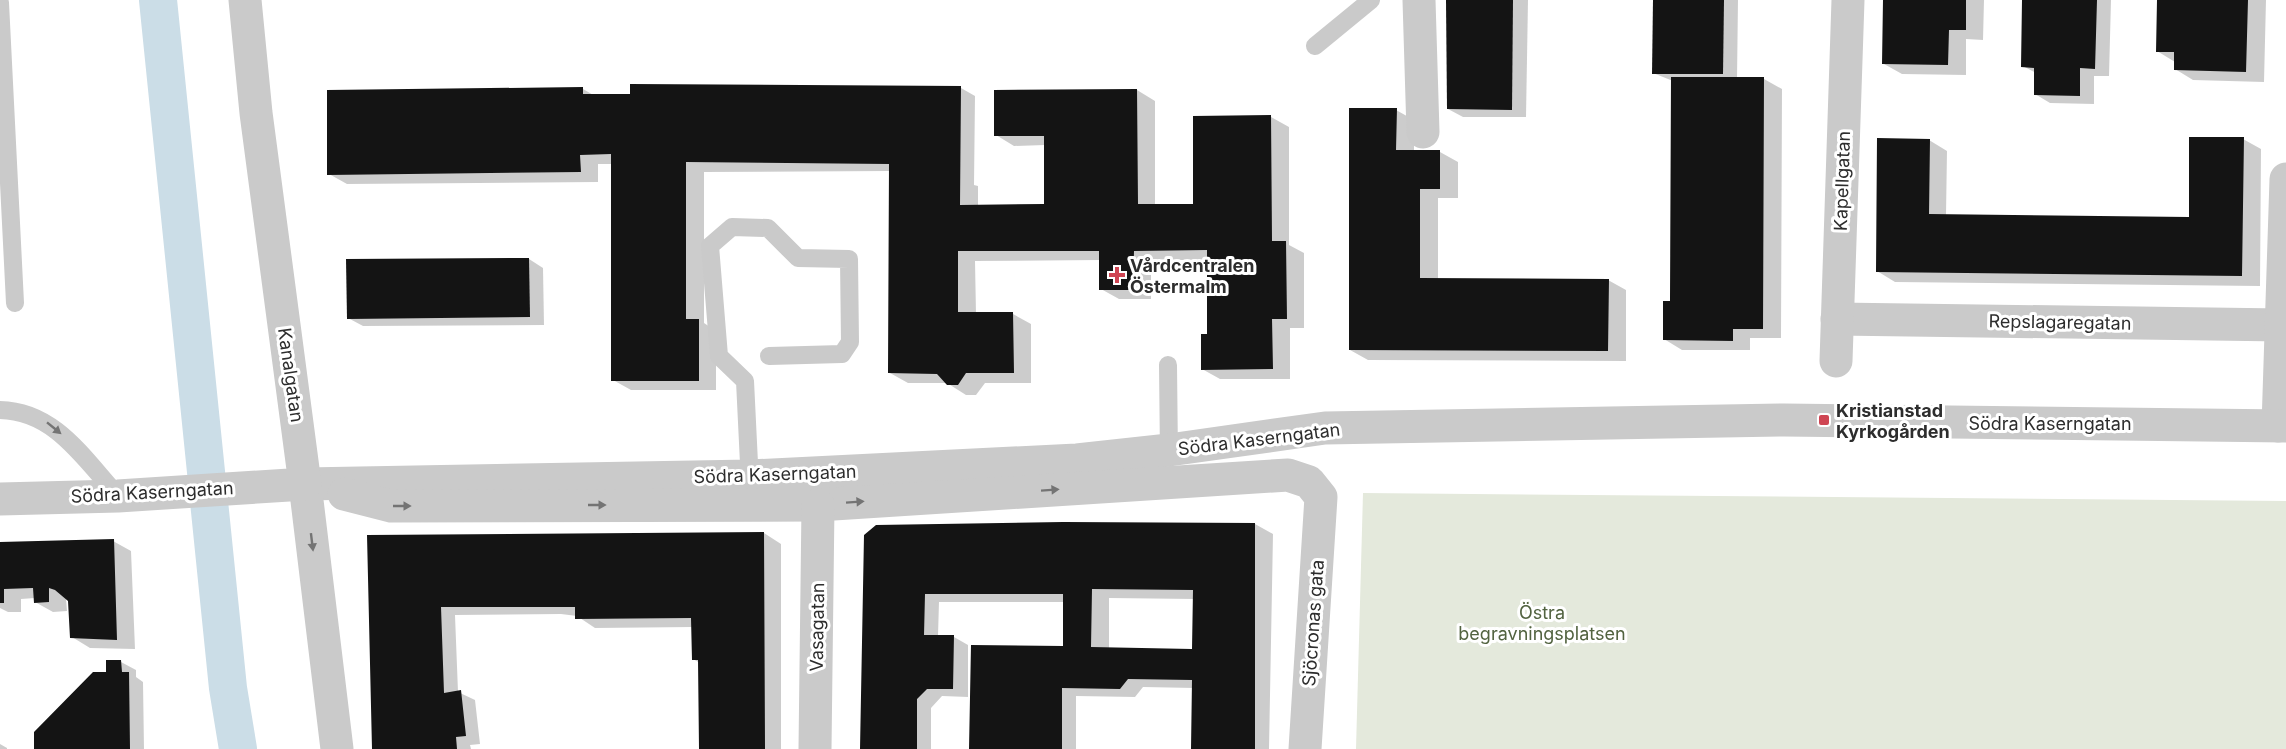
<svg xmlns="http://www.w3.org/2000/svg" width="2286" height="749" font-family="Inter,sans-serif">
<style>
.green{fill:#e4e9dc}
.shadow{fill:#0003;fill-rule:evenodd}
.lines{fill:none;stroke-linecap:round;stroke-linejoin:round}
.canal{stroke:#cbdde7;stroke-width:38}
.building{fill:#141414;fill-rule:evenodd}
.service{stroke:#cacaca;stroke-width:18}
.minor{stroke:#cacaca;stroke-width:33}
.tertiary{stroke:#cacaca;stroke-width:33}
.oneway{fill:#747474}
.poi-dot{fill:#cf4553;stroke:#fff;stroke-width:2}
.labels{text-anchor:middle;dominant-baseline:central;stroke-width:6;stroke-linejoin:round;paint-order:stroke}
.street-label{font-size:18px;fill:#2d2d2d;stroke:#fff}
.poi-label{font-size:18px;font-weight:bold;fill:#2d2d2d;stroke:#fff;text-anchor:start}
.park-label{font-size:18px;fill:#526340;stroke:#fff}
</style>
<rect width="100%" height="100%" fill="#fff"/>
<polygon class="green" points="1363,493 2286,501 2286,749 1356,749"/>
<g class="shadow">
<polygon points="1449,0 1528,0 1526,117 1463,117 1448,109"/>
<polygon points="1654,0 1738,0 1737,79 1764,79 1782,89 1781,338 1750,338 1750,350 1682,350 1664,339 1672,302 1673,81 1653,73"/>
<polygon points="1885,0 1984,0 1983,40 1966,39 1966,75 1902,74 1884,64"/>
<polygon points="2024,0 2111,0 2109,76 2094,76 2094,104 2050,103 2035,94 2036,73 2023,66"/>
<polygon points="2158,0 2266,0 2264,82 2193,80 2175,69 2175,62 2157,51"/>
<polygon points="961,88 975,96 974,185 978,186 978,206 1046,205 1045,145 1014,146 996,135 1137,90 1155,101 1155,205 1195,205 1271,117 1289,127 1289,245 1304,253 1304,328 1290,328 1290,379 1220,379 1202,369 1209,335 1208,260 1151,260 1151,299 1119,299 1101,289 1101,260 975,261 976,314 1013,314 1031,324 1031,383 985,383 976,395 966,395 947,383 908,383 890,373 889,171 704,172 704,323 716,331 716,390 631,390 613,380 613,164 598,164 598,182 347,184 329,174 583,89 595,96"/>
<polygon points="1396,110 1414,120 1414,152 1440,152 1458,162 1458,198 1438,198 1438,279 1608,280 1626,290 1626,361 1368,360 1350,350"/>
<polygon points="2243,139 2261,149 2260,286 1895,282 1877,271 1929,140 1947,151 1946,215 2190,218"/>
<polygon points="529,259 543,268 544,325 363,326 348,318"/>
<path d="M 1255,524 L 1273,534 L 1269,749 L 1193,749 L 1194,688 L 1143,687 L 1135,697 L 1076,696 L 1076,749 L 970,749 L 1064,648 L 1064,602 L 939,602 L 938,636 L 954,637 L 968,645 L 968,697 L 942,696 L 931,708 L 931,749 L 861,749 L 866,536 ZM 1109,598 L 1194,599 L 1194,650 L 1109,648 Z"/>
<polygon points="764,533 781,544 781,749 701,749 700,663 693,659 693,627 595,628 577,616 561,614 455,615 458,692 475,700 480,744 470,745 471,749 373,749 369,537"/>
<polygon points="113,541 131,551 135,649 90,648 72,637 70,601 66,598 67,611 53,612 35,602 35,598 21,599 21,612 8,612 0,608 0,544"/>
<polygon points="121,662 136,670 136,677 143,682 144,749 36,749"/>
<polygon points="0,744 7,748 7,749 0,749"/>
</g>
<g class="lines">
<polyline class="canal" points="158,0 228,688 238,749"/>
</g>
<g class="building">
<polygon points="1446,0 1513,0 1512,110 1447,109"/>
<polygon points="1653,0 1724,0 1723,74 1652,74"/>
<polygon points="1883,0 1966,0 1966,30 1949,30 1948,65 1882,64"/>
<polygon points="2022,0 2097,0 2095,69 2080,68 2080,96 2034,95 2034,68 2021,67"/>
<polygon points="2157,0 2248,0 2246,72 2174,70 2174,52 2156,52"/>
<polygon points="1671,77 1764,77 1763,329 1733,329 1733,341 1663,340 1663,301 1670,301"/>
<polygon points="630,84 961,86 960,205 1044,204 1044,136 994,136 994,90 1137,89 1138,204 1193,204 1193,116 1271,115 1272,241 1286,241 1287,319 1272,319 1273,369 1201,370 1201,334 1207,334 1207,250 1134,251 1133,290 1099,290 1099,251 958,251 958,312 1013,312 1014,373 966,373 958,385 947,385 937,374 888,373 889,164 686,162 686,319 699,319 699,381 611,381 611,154 580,155 581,172 327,175 327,90 583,87 583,94 630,94"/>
<polygon points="1349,108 1397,108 1396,150 1440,150 1440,189 1420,189 1420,278 1609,279 1608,351 1349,350"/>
<polygon points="2189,137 2244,137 2242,276 1876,272 1877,138 1930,139 1929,214 2189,217"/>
<polygon points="529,258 530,317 347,319 346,259"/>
<path d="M 1063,522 L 1255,523 L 1255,749 L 1191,749 L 1192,680 L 1128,679 L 1120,689 L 1062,688 L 1062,749 L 969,749 L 971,645 L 1063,646 L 1063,594 L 925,594 L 924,635 L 954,635 L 953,689 L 927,689 L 917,699 L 917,749 L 860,749 L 864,535 L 876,525 ZM 1092,589 L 1193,590 L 1192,649 L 1091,647 Z"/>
<polygon points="764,532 765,749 699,749 698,660 692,660 691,618 575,619 575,607 441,607 444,693 461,690 466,736 456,737 457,749 372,749 367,535"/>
<polygon points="114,539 117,640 70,638 68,601 55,590 49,588 49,602 34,603 33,588 4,589 4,603 0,603 0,542"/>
<polygon points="106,660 121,660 122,672 129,672 130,749 34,749 34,732 93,672 106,672"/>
</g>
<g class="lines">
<g class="service">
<polyline points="0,3 15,303"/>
<polyline points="1315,46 1371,0"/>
<polyline points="1168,365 1169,457"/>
<path d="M 0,410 C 55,411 84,459 118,496"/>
<polyline points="750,484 745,381 719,356 710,246 732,227 768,228 798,258 849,259 850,342 842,354 769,356"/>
</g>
<g class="minor">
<polyline points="1419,0 1423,132"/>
<polyline points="1837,319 2283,325"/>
<polyline points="1836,361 1848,0"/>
<polyline points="2278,426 2286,179"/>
<polyline points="305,484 750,476 1077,460 1169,450 1325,428 1784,420 2286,426"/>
<polyline points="305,484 337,749"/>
<polyline points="344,494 391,506 818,505 1288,475 1309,482 1321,497 1305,749"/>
<polyline points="815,749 818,505"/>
</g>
<polyline class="tertiary" points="0,499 118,496 305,484 256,113 245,0"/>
</g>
<defs><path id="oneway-solid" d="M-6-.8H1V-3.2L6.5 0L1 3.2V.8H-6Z" transform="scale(1.5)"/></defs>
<g class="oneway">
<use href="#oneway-solid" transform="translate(54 428) rotate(39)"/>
<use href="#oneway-solid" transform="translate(1050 490) rotate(-4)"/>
<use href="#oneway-solid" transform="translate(855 502) rotate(-4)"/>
<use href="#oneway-solid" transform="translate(597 505)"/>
<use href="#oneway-solid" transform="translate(402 506)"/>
<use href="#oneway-solid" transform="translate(312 542) rotate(83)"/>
</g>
<g class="poi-dot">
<path d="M1114 266h6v6h6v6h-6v6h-6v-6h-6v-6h6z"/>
<rect x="1818" y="414" width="12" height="12" rx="3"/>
</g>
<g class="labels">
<g class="street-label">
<text transform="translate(1842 181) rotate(-88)">Kapellgatan</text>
<text transform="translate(2060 322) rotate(1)">Repslagaregatan</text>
<text transform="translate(291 375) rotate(82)">Kanalgatan</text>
<text x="2050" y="423">Södra Kaserngatan</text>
<text transform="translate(1259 439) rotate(-7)">Södra Kaserngatan</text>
<text transform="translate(775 474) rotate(-2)">Södra Kaserngatan</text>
<text transform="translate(152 492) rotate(-3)">Södra Kaserngatan</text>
<text transform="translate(1313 623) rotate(-86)">Sjöcronas gata</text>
<text transform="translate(817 627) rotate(-89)">Vasagatan</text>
</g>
<g class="poi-label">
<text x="1130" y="265">Vårdcentralen<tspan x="1130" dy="21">Östermalm</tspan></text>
<text x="1836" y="410">Kristianstad<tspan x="1836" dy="21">Kyrkogården</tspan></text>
</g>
<g class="park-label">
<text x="1542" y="612">Östra<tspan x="1542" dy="21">begravningsplatsen</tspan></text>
</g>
</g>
</svg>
